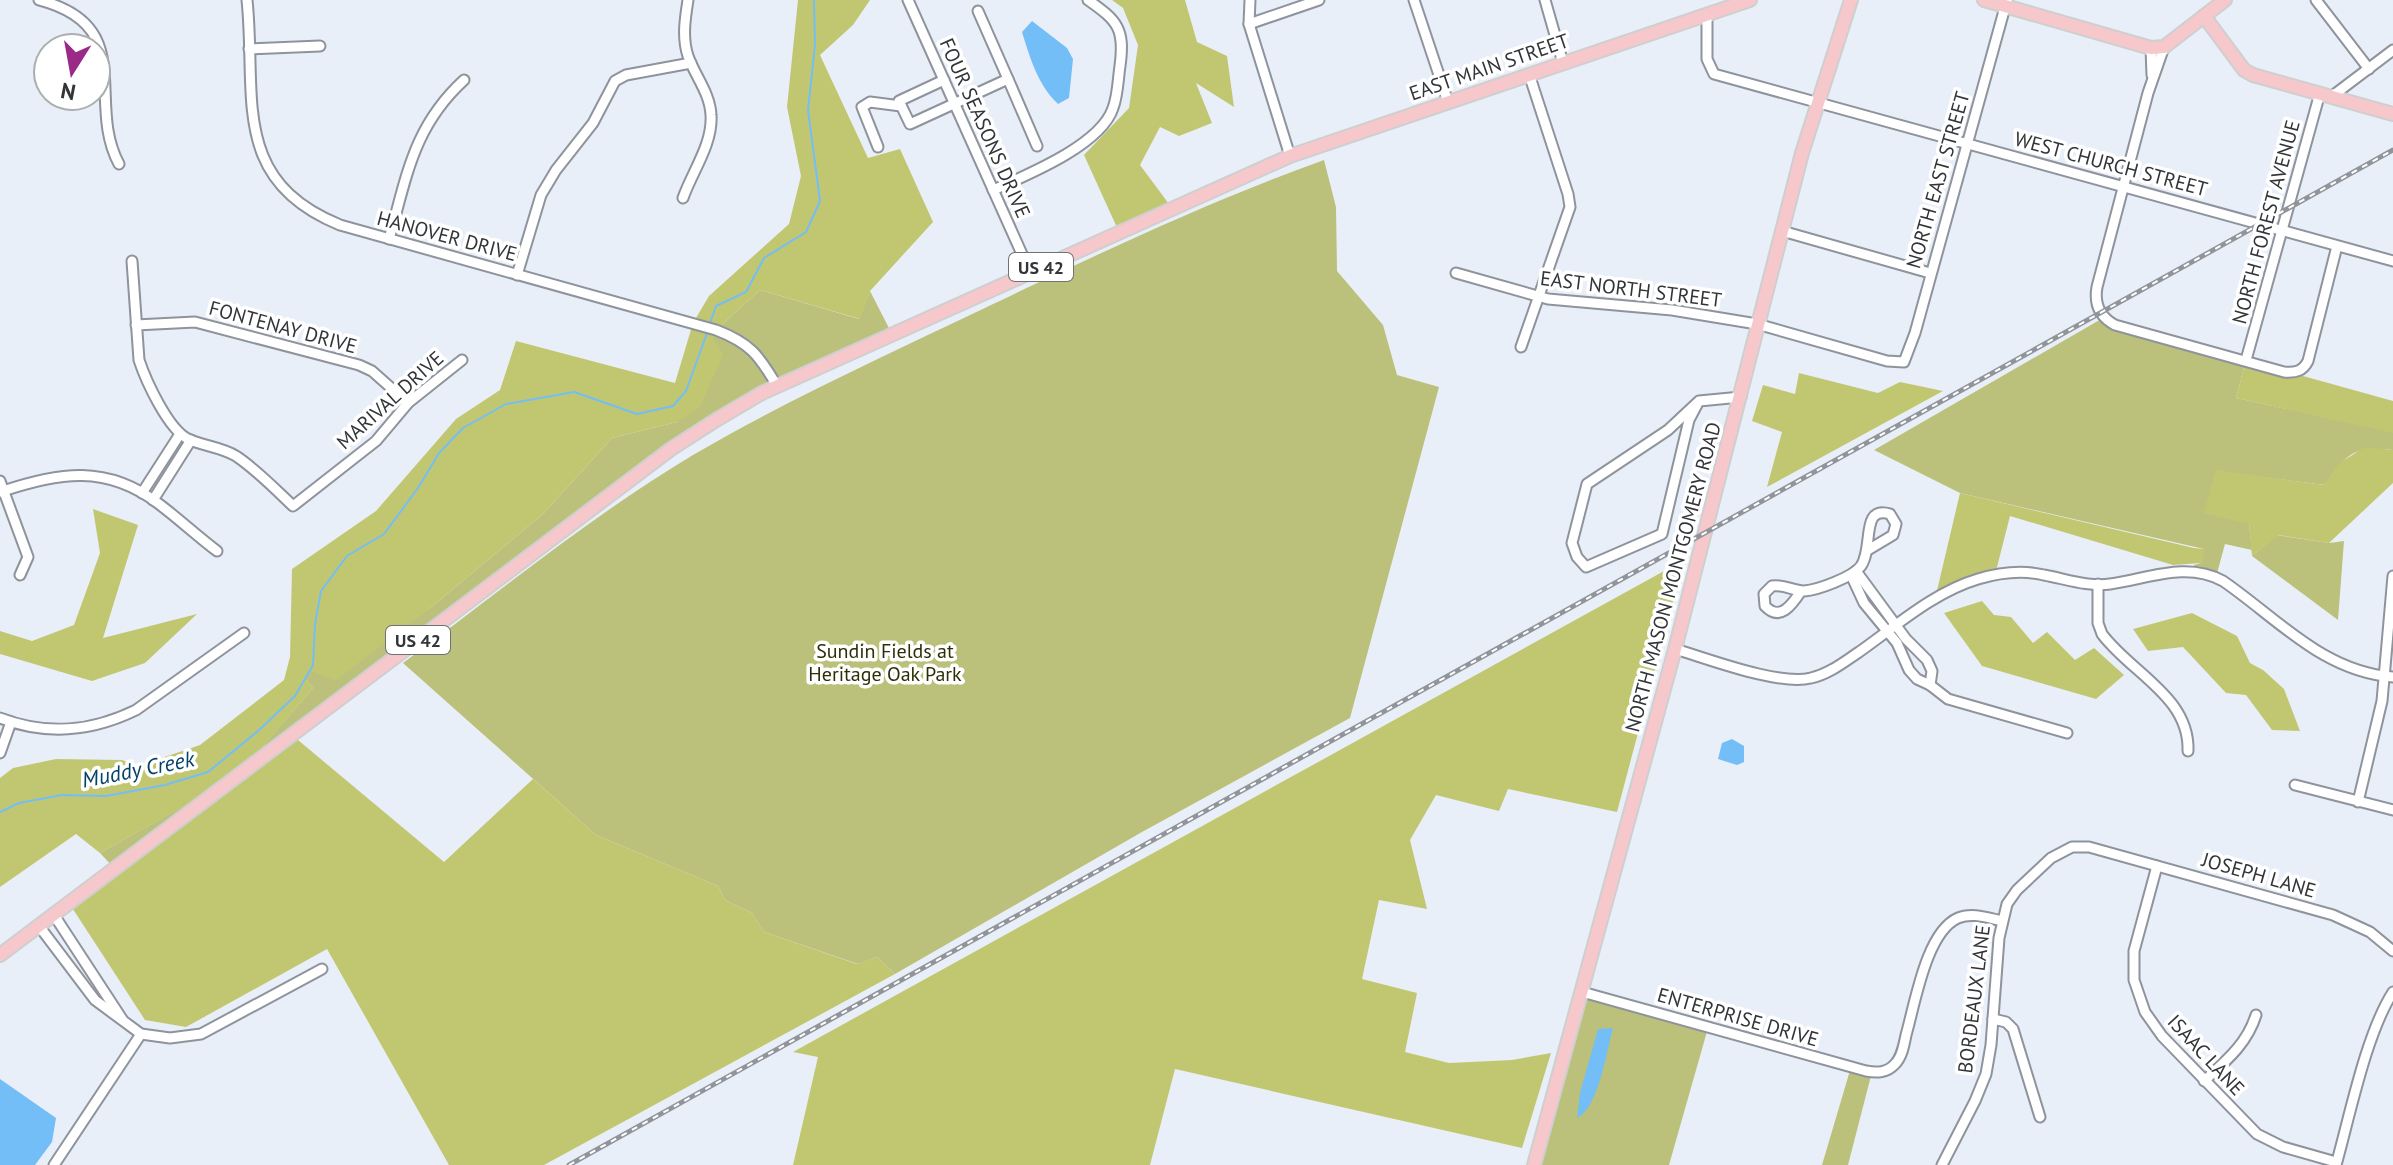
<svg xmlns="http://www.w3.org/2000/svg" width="2393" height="1165" font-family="'PT Sans',sans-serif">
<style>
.green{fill:#bbc17a}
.forest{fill:#c1c771}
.water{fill:#73bef7}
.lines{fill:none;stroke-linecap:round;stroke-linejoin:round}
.stream{stroke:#73bef7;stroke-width:2}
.minor-casing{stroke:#8e939c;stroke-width:13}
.major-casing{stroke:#cecfcf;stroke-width:16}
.minor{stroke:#fff;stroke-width:9}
.major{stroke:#f7c8cb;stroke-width:12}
.rail-casing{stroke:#91959b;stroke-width:5}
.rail{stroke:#fff;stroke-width:2;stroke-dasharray:6;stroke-linecap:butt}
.labels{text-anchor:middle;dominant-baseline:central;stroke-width:7;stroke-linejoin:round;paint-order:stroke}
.shield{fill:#fff;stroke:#707274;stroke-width:2}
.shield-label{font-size:18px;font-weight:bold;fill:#323538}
.street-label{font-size:20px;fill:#323538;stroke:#fff}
.park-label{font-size:20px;fill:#2c2e08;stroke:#fff}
.water-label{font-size:22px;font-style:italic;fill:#034165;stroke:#fff}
</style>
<rect width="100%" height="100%" fill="#e9eff8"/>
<g class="green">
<path d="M 1324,160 L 1336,207 L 1337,271 L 1383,325 L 1397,375 L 1439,387 L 1350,718 L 1142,832 L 895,974 L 877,957 L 858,964 L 764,932 L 752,913 L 725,900 L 718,886 L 596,835 L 403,663 C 498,593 591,516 693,455 C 789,399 891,353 991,305 C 1100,253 1210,201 1324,160 Z"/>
<polygon points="760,290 859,319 870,291 892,334 777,386 672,449 115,869 100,853 237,776 313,688 305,679 310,671 429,609 543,514 612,438 677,422 716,330"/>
<path d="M 2103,318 L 2246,360 L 2236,398 L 2393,432 L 2393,450 C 2353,446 2347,453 2325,485 L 2216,471 L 2249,524 L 2252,550 L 2225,544 L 2216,577 L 2194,572 L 2194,565 L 2201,563 L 2204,549 L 1960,493 L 1874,450 Z"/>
<polygon points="2277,535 2329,543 2344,541 2338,620 2252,556"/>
<polygon points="1582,992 1708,1028 1669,1165 1534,1165"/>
<polygon points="1851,1067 1872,1072 1848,1165 1822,1165"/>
</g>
<g class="forest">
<polygon points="798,0 870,0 853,25 820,55 868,158 900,149 933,222 870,291 860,319 760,290 716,330 713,340 723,354 700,407 677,422 612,438 543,514 429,609 336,680 310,671 305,679 313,688 241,772 292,735 444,862 533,779 596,835 718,886 725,900 752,913 764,932 857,964 877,957 895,974 544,1165 449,1165 327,949 186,1027 145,1020 69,903 231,780 100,853 76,834 0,887 0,778 13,768 56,759 122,760 138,766 200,745 284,680 290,657 292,569 376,511 456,419 500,390 516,341 675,383 693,323 709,296 789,224 801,176 787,107"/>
<polygon points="1112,0 1185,0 1197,42 1227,56 1234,107 1196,83 1212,123 1179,136 1160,127 1140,165 1172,208 1119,232 1084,155 1129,108 1138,45 1123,8"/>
<polygon points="2246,360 2393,401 2393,433 2236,398"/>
<polygon points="1799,373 1878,393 1900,382 1943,391 1767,487 1782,432 1752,421 1763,385 1795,394"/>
<polygon points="2365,447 2393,450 2393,483 2329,543 2278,535 2252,556 2249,524 2204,513 2216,470 2324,485 2341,462"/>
<polygon points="1960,493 2194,548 2205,549 2201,563 2173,565 2010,516 1995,575 1935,599"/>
<polygon points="93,509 138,525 103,638 197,614 145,663 92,681 0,654 0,631 32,641 74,625 100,553"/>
<polygon points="1684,560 1617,812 1508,789 1499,811 1436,795 1410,840 1427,909 1379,900 1362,979 1417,993 1405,1052 1449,1063 1512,1060 1551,1053 1522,1148 1175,1069 1150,1165 793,1165 818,1057 793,1052"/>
<polygon points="1982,601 1994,615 2011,617 2033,643 2047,632 2075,660 2094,648 2124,675 2096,699 1982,666 1944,613"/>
<polygon points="2192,613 2237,636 2250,663 2263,670 2284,689 2300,731 2272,730 2246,695 2226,693 2183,647 2148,651 2133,629"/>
</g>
<g class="water">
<path d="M 1032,21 L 1067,48 L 1073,59 L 1069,98 L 1058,104 C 1038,85 1030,58 1022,32 Z"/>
<polygon points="1732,739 1744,746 1744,762 1737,765 1718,759 1722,743"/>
<path d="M 1613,1028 C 1607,1050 1598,1109 1577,1118 L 1580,1093 L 1598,1029 Z"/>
<polygon points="0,1079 56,1118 52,1142 35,1165 0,1165"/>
</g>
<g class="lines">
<g class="stream">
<polyline points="710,323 716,306 746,292 764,258 806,232 820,201 808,110 815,45 814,0"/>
<polyline points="0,812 19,803 62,795 106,796 165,785 208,772 258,731 295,696 313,665 315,624 321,591 347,556 384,534 418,488 439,453 463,428 506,404 574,392 637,414 673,406 686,391 707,333"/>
</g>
<g class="minor-casing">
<g id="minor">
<path d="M 39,0 C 139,26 85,101 119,164"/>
<path d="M 247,0 C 257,95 229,180 340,225 L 716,330 C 750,343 759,355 777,386"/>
<polyline points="908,0 1030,272"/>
<polyline points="1250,0 1249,24 1290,156"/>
<polyline points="1414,0 1448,102"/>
<polyline points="1545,0 1563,63"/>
<polyline points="2316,0 2369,69"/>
<polyline points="978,11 1008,79"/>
<polyline points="1707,15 1707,59 1714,74 2393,261"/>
<polyline points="1249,24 1319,0"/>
<path d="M 2164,47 L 2148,93 L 2097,287 C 2094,304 2100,317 2115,325 L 2284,372 C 2296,373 2303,371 2308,361 L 2337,246"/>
<polyline points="2151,48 2152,75"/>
<polyline points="249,49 320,46"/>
<polyline points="944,80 899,101 910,124 1008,79 1037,146"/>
<polyline points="2331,97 2393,50"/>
<polyline points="878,147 862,107 870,102 901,106"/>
<path d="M 993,190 C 1027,175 1101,145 1113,108 C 1118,95 1118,79 1120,66 C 1125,29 1118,21 1088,0"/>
<path d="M 683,198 C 692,172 713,144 711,115 C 710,93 695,76 688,56 C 682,38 685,19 688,0"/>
<polyline points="1782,231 1930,273"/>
<path d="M 389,239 C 407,176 413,127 464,80"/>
<path d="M 132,261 L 139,360 C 146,381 168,429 188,439 C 203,446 221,447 236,456 C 257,470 275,489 293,506 L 376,441 L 408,403 L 462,360"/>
<polyline points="1456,273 1548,299 1672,310 1757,324 1887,361 1904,362 1915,333 2007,0"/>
<polyline points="517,275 541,195 556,170 593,123 615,81 626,75 691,63"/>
<polyline points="136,325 195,322 359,365 372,371 408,403"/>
<polyline points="1521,347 1570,207 1568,194 1529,74"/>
<polyline points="2246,360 2320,93"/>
<polyline points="1699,401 1689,420 1662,534 1586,567 1577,557 1572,543 1587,484 1668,430 1699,401 1741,397"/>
<polyline points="0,481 28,557 20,575"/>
<path d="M 0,492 C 59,472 107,464 159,504 C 179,519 197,536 217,551"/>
<polyline points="142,493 180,434"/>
<polyline points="153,500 191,440"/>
<polyline points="1856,571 1906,639 1927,660 1932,671 1930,685"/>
<polyline points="1851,575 1864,603 1897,643 1909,670 1917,679 1930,685 1948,699 2067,733"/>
<path d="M 2098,584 L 2098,623 L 2102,634 C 2131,673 2190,697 2188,751"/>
<path d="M 1801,591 C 1792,605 1780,622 1765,606 L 1764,594 L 1772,586 C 1784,584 1793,591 1804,591 C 1818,590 1853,577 1861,566 C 1874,547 1860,505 1890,514 L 1896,524 L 1893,535 L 1868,550"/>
<path d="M 1675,649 C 1709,659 1779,686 1811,678 C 1829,674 1844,662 1859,652 C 1896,626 1934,592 1978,579 C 1998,573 2023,570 2044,575 C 2066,579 2088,587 2110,584 C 2148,579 2186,561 2223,581 C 2277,618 2323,672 2393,677"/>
<path d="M 0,718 C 47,736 91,732 136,710 L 244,633"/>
<polyline points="0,753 11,722"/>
<polyline points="2295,785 2393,810"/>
<polyline points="2358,802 2382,701 2393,576"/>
<polyline points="2157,866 2134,951 2134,980 2145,1012 2162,1036 2257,1134 2283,1147 2336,1162"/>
<polyline points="54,915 122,1019"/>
<polyline points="39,926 95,1000 141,1034 170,1038 201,1034 322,969"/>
<path d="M 1582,992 L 1866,1071 C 1877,1073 1887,1073 1895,1064 C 1902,1057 1904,1045 1906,1035 C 1915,1004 1926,932 1958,918 C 1972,912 1988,918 2002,921"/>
<polyline points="1993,1019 2006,1022 2013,1029 2040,1117"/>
<path d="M 2204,1081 C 2226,1061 2247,1044 2256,1015"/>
<polyline points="54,1165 141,1034"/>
<polyline points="1942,1165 1975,1101 1986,1074 1991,1045 1999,938 2007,904 2017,890 2051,858 2072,847 2089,847 2333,915 2370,932 2393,951"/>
<path d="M 2336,1165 C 2350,1115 2366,1034 2393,992"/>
</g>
</g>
<g class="major-casing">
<g id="major">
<polyline points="1984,0 2151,48 2164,47 2225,0"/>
<polyline points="2204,16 2244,70 2253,75 2393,114"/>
<polyline points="0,955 671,449 716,420 762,393 1290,156 1750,0"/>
<polyline points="1534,1165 1675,649 1802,153 1851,0"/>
</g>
</g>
<use href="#minor" class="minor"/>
<use href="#major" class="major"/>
<g class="rail-casing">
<polyline id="rail" points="569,1165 2393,150"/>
</g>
<use href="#rail" class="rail"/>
</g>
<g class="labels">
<g class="shield">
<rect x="1009" y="253" width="64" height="28" rx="6"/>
<rect x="386" y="626" width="64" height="28" rx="6"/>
</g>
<g class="shield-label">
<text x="1041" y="267">US 42</text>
<text x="418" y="640">US 42</text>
</g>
<g class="street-label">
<text transform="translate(1489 67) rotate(-19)">EAST MAIN STREET</text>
<text transform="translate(985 128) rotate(66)">FOUR SEASONS DRIVE</text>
<text transform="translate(2111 164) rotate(15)">WEST CHURCH STREET</text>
<text transform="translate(1938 180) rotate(-74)">NORTH EAST STREET</text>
<text transform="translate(2266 222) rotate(-75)">NORTH FOREST AVENUE</text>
<text transform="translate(447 236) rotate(15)">HANOVER DRIVE</text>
<text transform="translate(1631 289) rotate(7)">EAST NORTH STREET</text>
<text transform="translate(283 327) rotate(15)">FONTENAY DRIVE</text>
<text transform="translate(390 400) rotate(-42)">MARIVAL DRIVE</text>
<text transform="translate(1673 577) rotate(-75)">NORTH MASON MONTGOMERY ROAD</text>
<text transform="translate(2259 875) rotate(16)">JOSEPH LANE</text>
<text transform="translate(1974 999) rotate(-83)">BORDEAUX LANE</text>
<text transform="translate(1738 1017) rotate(16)">ENTERPRISE DRIVE</text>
<text transform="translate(2206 1055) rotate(47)">ISAAC LANE</text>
</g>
<g class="park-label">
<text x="885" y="651">Sundin Fields at<tspan x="885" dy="23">Heritage Oak Park</tspan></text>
</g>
<g class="water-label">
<text transform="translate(138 769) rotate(-11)">Muddy Creek</text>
</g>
</g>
<g transform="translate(72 72) rotate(191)"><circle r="38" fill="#ffffff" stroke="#adaeaf" stroke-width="2"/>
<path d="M0-6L14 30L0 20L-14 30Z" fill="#9a2987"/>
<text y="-12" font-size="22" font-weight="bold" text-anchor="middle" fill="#323538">N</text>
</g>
</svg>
